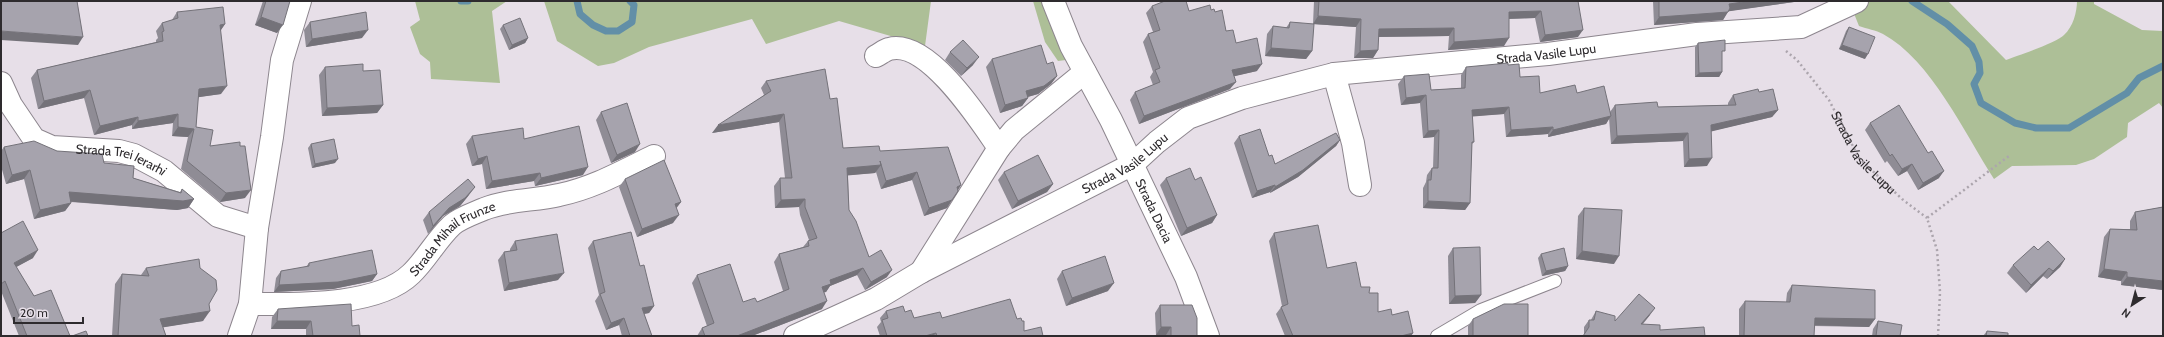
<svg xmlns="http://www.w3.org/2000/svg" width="2164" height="337" font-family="Cabin,sans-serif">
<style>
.green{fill:#adbf97}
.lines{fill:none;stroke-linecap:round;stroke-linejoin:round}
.stream{stroke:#628fa7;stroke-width:7}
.lane-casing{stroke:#8d868e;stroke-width:14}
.street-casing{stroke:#8d868e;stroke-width:24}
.path{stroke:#aca5ad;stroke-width:2.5;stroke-dasharray:2 3;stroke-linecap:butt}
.lane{stroke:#fff;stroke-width:12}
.street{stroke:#fff;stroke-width:22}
.wall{fill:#8f8c95}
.shaded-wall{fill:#747279}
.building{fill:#a6a3ad;stroke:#747279}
.labels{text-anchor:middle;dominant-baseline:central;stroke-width:3;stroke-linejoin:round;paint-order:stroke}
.street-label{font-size:13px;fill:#2e2b2e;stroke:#e7dfe8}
</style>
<rect width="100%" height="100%" fill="#e7dfe8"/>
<g class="green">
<polygon points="415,1 507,1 492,11 500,83 431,79 430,62 420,54 410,27 420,20"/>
<polygon points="544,1 931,1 925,46 839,21 766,44 752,19 649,47 614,63 598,66 557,41"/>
<polygon points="1033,1 1044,1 1066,60 1058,61 1045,42"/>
<path d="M 1849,1 L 1948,1 L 2006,60 C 2017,56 2058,42 2064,35 C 2073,27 2077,12 2077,1 L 2094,1 L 2094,4 L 2142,30 L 2163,31 L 2163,108 L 2159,103 L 2128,123 L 2127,137 L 2094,159 L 2076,165 L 2012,166 L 1994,179 C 1965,134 1931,60 1883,34 C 1876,30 1867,29 1859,26 Z"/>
</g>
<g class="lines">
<g class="stream">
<polyline points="461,1 468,1"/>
<polyline points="577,1 580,14 593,25 606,31 618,31 632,22 634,5 630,1"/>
<polyline points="1912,1 1947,24 1972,46 1979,62 1980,73 1974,84 1981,103 2015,123 2036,128 2069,128 2127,93 2139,78 2163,66"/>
</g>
<g class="lane-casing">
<polyline id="lane" points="1437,336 1481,310 1555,281"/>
</g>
<g class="street-casing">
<g id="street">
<path id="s2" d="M 1053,1 L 1071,46 L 1111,120 L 1186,277 L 1208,336"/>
<path d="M 876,56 C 880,54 885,50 889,49 C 928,38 981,122 999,148"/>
<polyline points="1334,74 1353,143 1360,185"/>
<path id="s3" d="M 1,83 L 11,105 L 34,139 L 52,147 L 119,151 L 134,155 L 164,171 L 218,216 L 257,228"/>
<polyline points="921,272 999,148 1014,130 1085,72"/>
<path id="s4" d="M 250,304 C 295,304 377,307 411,274 C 426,260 436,240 452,225 C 460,218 475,213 484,209 C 508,199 535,201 559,195 C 593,188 623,171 654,156"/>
<polyline points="239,336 250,304 257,228 272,137 282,60 300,1"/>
<path id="s5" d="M 795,336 L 876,299 L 921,272 L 1133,164 L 1157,142 L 1188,118 L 1242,98 L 1334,74 L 1548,54 L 1697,34 L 1801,27 L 1857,1"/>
</g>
</g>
<g class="path">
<path id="s1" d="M 1786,51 L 1797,60 L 1829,100 L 1859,158 L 1902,199 L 1927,218"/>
<polyline points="1938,336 1940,292 1937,250 1927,218 2009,156"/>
</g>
<use href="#lane" class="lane"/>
<use href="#street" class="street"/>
</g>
<g class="wall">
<polygon points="263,1 290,1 277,33 255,25"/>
<polygon points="1314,1 1578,1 1578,37 1540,42 1535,18 1509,19 1504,46 1448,50 1449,36 1378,37 1378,50 1373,58 1354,58 1356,27 1313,24"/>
<polygon points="1653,1 1795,1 1794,2 1728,11 1723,20 1654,25"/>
<polygon points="1152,6 1189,11 1211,10 1215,12 1226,31 1257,71 1234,76 1230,89 1139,124 1130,100 1135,92 1153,85 1150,77 1153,72 1143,42 1148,34 1153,32 1146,13"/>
<polygon points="177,12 225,24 220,31 221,94 198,97 196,127 210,146 245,198 220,202 181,169 188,137 172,136 173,123 132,129 132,125 94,135 84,98 38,109 31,78 37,70 156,42 156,40 158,38 156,31 162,23 172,20"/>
<polygon points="310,22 362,38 306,47 304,30"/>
<polygon points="1290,22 1312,51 1306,59 1265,56 1267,34 1273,26 1286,28"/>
<polygon points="503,25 528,38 525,43 509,50 500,29"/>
<polygon points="1849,27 1865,59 1839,49 1846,31"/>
<polygon points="1698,43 1722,55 1722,72 1719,77 1695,77 1695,47"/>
<polygon points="950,52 973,65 961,76 945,60"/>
<polygon points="992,59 1047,64 1057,76 1051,84 1038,94 1028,97 1028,98 1022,106 1000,113 986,67"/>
<polygon points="1508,65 1520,77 1540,93 1577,93 1610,112 1615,105 1658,107 1728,105 1728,103 1733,95 1759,92 1778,110 1772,117 1711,131 1707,166 1684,167 1683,141 1611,144 1609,118 1606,124 1548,137 1548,134 1506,137 1504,114 1472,116 1474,142 1472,144 1470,203 1465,210 1423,208 1423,188 1426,182 1427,175 1432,168 1433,168 1434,137 1423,138 1420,103 1401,105 1398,84 1404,76 1431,90 1461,88 1461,75 1466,67"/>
<polygon points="325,67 363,71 383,105 377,113 322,116 319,75"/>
<polygon points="766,81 830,99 843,148 880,151 961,185 947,208 924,216 912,180 881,189 876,172 875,173 848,175 849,210 869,257 887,277 865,290 857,275 830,286 826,292 824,292 822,309 752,336 697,336 702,328 707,326 692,283 697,275 743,302 757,302 783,291 774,262 779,254 803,247 808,241 809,240 800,215 799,207 775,208 774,186 780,178 785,178 779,122 712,133 764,95 761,88"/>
<polygon points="601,112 635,152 611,163 596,120"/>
<polygon points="1870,123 1928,153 1939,178 1918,190 1907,171 1898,176 1887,161 1885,163 1865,130"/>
<polygon points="472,136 524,139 583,175 535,186 534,181 486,189 482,164 472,166 466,144"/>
<polygon points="1239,136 1269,156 1275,164 1340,140 1336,146 1298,177 1270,193 1270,192 1252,198 1234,143"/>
<polygon points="311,144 335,163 312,168 308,148"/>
<polygon points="4,147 57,151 104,163 133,178 180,192 182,189 194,199 188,208 177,210 71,202 71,203 65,211 34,219 24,179 6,184 1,166 1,151"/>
<polygon points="1004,172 1053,184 1047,192 1012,209 998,180"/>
<polygon points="1166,178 1195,180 1217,215 1212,223 1181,236 1160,185"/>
<polygon points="625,179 681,202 676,208 673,223 637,237 619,187"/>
<polygon points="469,195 460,206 443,216 428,234 423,220 429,212"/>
<polygon points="2163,207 2163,290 2121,285 2121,281 2098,277 2104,237 2110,229 2130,229 2130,221 2135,212"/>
<polygon points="1584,208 1614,264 1576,259 1578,216"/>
<polygon points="1,233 33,258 16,267 34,296 70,336 19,336 1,291"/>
<polygon points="1274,233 1327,268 1361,287 1369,293 1378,312 1392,315 1413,333 1411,336 1285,336 1276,314 1282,306 1269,241"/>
<polygon points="515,241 558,280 504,291 498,260 504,252 510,251 510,249"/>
<polygon points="593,241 640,266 654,306 649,313 644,314 652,336 622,336 619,325 606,330 595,301 599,295 588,248"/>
<polygon points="1453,248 1481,295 1475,303 1449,304 1448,256"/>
<polygon points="2038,250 2065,259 2060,267 2047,279 2043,276 2026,293 2007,273 2013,265"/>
<polygon points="1541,254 1568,266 1565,271 1542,276 1538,258"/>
<polygon points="309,263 377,274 372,281 333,289 274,292 276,278 281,271 306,267"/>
<polygon points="146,268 200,268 209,304 203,321 163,327 166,336 112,336 115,284 122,274 141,275"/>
<polygon points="1062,271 1108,291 1066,306 1057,279"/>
<polygon points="1792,285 1875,319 1869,327 1814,326 1814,336 1739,336 1739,309 1745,301 1786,302 1787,293"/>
<polygon points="1160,305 1197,336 1166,336 1166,335 1156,335 1155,313"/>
<polygon points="278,309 352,326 360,336 306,336 306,329 271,329 272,317"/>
<polygon points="886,311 905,312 914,318 1017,319 1022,321 1024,331 1043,336 880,336 877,327 881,322 880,318"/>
<polygon points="1596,311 1615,321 1650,315 1643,324 1660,330 1584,334 1584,327 1589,320 1591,320 1592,318"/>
<polygon points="1473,319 1528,336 1468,336 1468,326"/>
<polygon points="1878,321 1900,336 1872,336 1873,329"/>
<polygon points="1987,331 2008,336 1983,336"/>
</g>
<g class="shaded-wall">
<polygon points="1750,1 1795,1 1794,2 1724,12 1729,4"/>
<polygon points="1541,11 1535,18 1504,19 1509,12"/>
<polygon points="1728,12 1723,20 1654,25 1659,17"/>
<polygon points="1318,16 1361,19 1356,27 1313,24"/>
<polygon points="261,17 283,25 277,33 255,25"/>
<polygon points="225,24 219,33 220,25"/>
<polygon points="1454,28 1449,36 1373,37 1379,29"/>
<polygon points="368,30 362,38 306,47 312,39"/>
<polygon points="1583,30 1578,37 1540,42 1545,35"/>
<polygon points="1,31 83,37 78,45 1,40"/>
<polygon points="528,38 525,43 509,50 512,45"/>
<polygon points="1509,38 1504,46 1448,50 1454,42"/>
<polygon points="1842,45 1868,54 1865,59 1839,49"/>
<polygon points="1271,48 1312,51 1306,59 1265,56"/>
<polygon points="1378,50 1373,58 1354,58 1360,51"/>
<polygon points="979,57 973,65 961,76 967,68"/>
<polygon points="1262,64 1257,71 1227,78 1232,70"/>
<polygon points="1722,72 1719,77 1695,77 1699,73"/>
<polygon points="1057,76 1051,84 1038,94 1020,99 1026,91"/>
<polygon points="1236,82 1230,89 1139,124 1144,116"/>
<polygon points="227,86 221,94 193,98 199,89"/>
<polygon points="90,90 84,98 38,109 44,101"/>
<polygon points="1426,95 1420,103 1401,105 1406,98"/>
<polygon points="1028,98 1022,106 1000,113 1005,105"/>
<polygon points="383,105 377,113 322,116 327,108"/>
<polygon points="1509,107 1504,114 1467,117 1472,110"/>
<polygon points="1778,110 1772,117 1705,133 1711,125"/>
<polygon points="178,114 173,123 132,129 138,121"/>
<polygon points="784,114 779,122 712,133 718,125"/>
<polygon points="1611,116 1606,124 1548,137 1553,130"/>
<polygon points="138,117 132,125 94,135 100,126"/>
<polygon points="178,127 194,129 188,137 172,136"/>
<polygon points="1553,127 1548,134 1506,137 1511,130"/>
<polygon points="1439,130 1434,137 1423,138 1428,131"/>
<polygon points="1688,133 1683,141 1611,144 1617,136"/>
<polygon points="1340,140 1336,146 1298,177 1270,193 1275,187"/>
<polygon points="640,144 635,152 611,163 617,155"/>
<polygon points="487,156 482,164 472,166 478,159"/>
<polygon points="1712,158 1707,166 1684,167 1689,159"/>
<polygon points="338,159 335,163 312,168 315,164"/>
<polygon points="1912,164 1907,171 1898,176 1902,169"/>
<polygon points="881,165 875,173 842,176 847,168"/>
<polygon points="588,167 583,175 535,186 541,178"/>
<polygon points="30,170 24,179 6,184 12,175"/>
<polygon points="1944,171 1939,178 1918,190 1923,183"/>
<polygon points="917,172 912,180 881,189 886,181"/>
<polygon points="540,173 534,181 486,189 492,181"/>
<polygon points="1053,184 1047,192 1012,209 1018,201"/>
<polygon points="961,185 956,193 957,187"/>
<polygon points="1275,185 1270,192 1252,198 1257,191"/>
<polygon points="475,187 469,195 460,206 443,216 428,234 433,226 449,208"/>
<polygon points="251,190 245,198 220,202 226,193"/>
<polygon points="69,192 194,199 188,208 177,210 63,201"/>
<polygon points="805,199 799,207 775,208 781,200"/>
<polygon points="952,200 947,208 924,216 929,208"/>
<polygon points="1428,201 1470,203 1465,210 1423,208"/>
<polygon points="681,202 675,210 675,204"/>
<polygon points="71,203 65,211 34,219 40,210"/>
<polygon points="679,215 673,223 637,237 642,229"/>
<polygon points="1217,215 1212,223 1181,236 1187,228"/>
<polygon points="38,250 33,258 9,271 14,263"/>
<polygon points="1582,251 1619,256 1614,264 1576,259"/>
<polygon points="2065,259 2060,267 2047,279 2053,271"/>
<polygon points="1568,266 1565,271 1542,276 1546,271"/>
<polygon points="863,268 857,275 830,286 826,292 816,295 822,287 830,280"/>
<polygon points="2049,268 2043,276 2026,293 2031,285"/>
<polygon points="2104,269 2127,272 2121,281 2098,277"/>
<polygon points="892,270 887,277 865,290 871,282"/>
<polygon points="564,273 558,280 504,291 509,283"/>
<polygon points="377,274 372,281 333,289 274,292 279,285"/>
<polygon points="2127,277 2163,281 2163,290 2121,285"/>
<polygon points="1114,283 1108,291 1066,306 1072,298"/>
<polygon points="1481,295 1475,303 1449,304 1455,296"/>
<polygon points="827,301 822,309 752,336 737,336"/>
<polygon points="654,306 649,313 637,315 642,308"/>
<polygon points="1655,308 1650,315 1636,331 1641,324"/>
<polygon points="210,311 203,321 153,329 160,319"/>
<polygon points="624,318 619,325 606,330 611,323"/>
<polygon points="1815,318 1875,319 1869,327 1809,325"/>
<polygon points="277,321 311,321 306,329 271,329"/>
<polygon points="1161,327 1171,327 1166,335 1156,335"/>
<polygon points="936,333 933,336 925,336"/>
<polygon points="1413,333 1411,336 1401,336"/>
</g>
<g class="building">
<polygon points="1,1 77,1 83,37 1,31"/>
<polygon points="266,1 290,1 283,25 261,17"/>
<polygon points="1165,1 1186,1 1189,11 1210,5 1211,10 1214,9 1215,12 1222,10 1226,31 1233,30 1236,43 1257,38 1262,64 1232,70 1236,82 1144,116 1135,92 1160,82 1155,70 1160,68 1148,34 1160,30 1152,6"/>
<polygon points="1319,1 1578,1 1583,30 1545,35 1541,11 1509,12 1509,38 1454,42 1454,28 1379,29 1378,50 1360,51 1361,19 1318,16"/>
<polygon points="1659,1 1750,1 1729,4 1730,8 1728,12 1659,17"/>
<polygon points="223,7 225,24 220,25 227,86 199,89 196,127 213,130 210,146 240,142 240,146 245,146 251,190 226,193 187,161 194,129 178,127 178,114 138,121 138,117 100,126 90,90 44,101 37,70 163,41 162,32 164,31 162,23 178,18 177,12"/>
<polygon points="366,12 368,30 312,39 310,22"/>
<polygon points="520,18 528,38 512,45 503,25"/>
<polygon points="1290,22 1314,24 1312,51 1271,48 1273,26 1289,28"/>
<polygon points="1849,27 1875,37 1868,54 1842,45"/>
<polygon points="963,40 979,57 967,68 950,52"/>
<polygon points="1725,40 1725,51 1722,51 1722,72 1699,73 1698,43"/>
<polygon points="1041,45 1047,64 1053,62 1057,76 1044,86 1026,91 1028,98 1005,105 992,59"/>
<polygon points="1508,63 1508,65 1519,64 1520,77 1539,76 1540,93 1575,85 1577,93 1604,86 1611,116 1553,130 1553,127 1511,130 1509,107 1472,110 1474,142 1472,142 1470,203 1428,201 1428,180 1431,180 1432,168 1438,168 1439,130 1428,131 1426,95 1406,98 1404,76 1429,74 1431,90 1465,88 1466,67"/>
<polygon points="363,64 363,71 380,70 383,105 327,108 325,67"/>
<polygon points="825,69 830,99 837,98 843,148 879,146 880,151 948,147 961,185 957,187 958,191 952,200 929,208 917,172 886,181 880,161 881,165 847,168 849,210 856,221 869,257 881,250 892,270 871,282 863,268 830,280 831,284 822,287 827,301 737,336 705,336 702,328 714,323 697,275 730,264 743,302 755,298 757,302 789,289 779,254 809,246 808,241 817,238 805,207 805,199 781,200 780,178 792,178 784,114 718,125 771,91 766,81"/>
<polygon points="1758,89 1759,92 1773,89 1778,110 1711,125 1712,158 1689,159 1688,133 1617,136 1615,105 1657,102 1658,107 1736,105 1733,95"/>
<polygon points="627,103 640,144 617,155 601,112"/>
<polygon points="1899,105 1928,153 1932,151 1944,171 1923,183 1912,164 1902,169 1892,154 1890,156 1870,123"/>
<polygon points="579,126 588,167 541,178 540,173 492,181 487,156 478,159 472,136 523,128 524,139"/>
<polygon points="1260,129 1269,156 1272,155 1275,164 1336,133 1340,140 1303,170 1275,187 1275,185 1257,191 1239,136"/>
<polygon points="334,139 338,159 315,164 311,144"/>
<polygon points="34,141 57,151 102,154 104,163 134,166 133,178 181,193 182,189 194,199 183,201 69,192 71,203 40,210 30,170 12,175 4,147"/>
<polygon points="1038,155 1053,184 1018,201 1004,172"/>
<polygon points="664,160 681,202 675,204 679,215 642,229 625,179"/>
<polygon points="1190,168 1195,180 1201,177 1217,215 1187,228 1166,178"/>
<polygon points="468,179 475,187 465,198 449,208 433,226 429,212"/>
<polygon points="2163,207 2163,281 2127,277 2127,272 2104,269 2110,229 2137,230 2135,212"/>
<polygon points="1584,208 1622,210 1619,256 1582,251"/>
<polygon points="23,221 38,250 14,263 34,296 51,290 70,336 27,336 5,281 1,284 1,233"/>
<polygon points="1318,225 1327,268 1356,262 1361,287 1370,287 1369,293 1378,293 1378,312 1391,309 1392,315 1408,311 1413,333 1401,336 1293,336 1281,307 1288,304 1274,233"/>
<polygon points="631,232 640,266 644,265 654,306 642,308 652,336 630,336 624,318 611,323 600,294 605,292 593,241"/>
<polygon points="557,234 564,273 509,283 504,252 517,250 515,241"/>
<polygon points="2048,241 2065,259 2053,271 2049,268 2031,285 2013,265 2034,246 2038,250"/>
<polygon points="1480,247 1481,295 1455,296 1453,248"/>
<polygon points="1564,248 1568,266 1546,271 1541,254"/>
<polygon points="372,250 377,274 338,282 279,285 281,271 309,266 309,263"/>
<polygon points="1105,256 1114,283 1072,298 1062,271"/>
<polygon points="199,259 200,268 216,280 217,290 209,304 210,311 160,319 166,336 118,336 122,274 149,276 146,268"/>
<polygon points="1792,285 1875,290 1875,319 1815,318 1814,336 1744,336 1745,301 1790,302"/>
<polygon points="1639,294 1655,308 1641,324 1660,325 1660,330 1704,327 1705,336 1583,336 1589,327 1589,320 1594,320 1596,311 1615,316 1615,321"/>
<polygon points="1010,299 1017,319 1021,318 1022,321 1024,321 1024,331 1041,327 1043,336 937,336 936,333 925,336 887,336 882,320 888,318 886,311 903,306 905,312 911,310 914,318 940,312 942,318"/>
<polygon points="351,304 352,326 359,325 360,336 313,336 311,321 277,321 278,309"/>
<polygon points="1504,304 1528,304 1528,336 1473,336 1473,319"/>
<polygon points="1160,305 1192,305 1197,318 1197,336 1171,336 1171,327 1161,327"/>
<polygon points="1878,321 1902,325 1900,336 1876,336"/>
<polygon points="86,331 88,336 72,336"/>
<polygon points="1987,331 2008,333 2008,336 1986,336"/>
</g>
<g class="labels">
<g class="street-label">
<text stroke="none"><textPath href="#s5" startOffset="817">Strada Vasile Lupu</textPath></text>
<text stroke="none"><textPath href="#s1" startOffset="129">Strada Vasile Lupu</textPath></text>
<text stroke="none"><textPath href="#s3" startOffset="156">Strada Trei Ierarhi</textPath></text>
<text stroke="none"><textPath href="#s5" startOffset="373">Strada Vasile Lupu</textPath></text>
<text stroke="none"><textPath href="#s2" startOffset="233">Strada Dacia</textPath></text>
<text stroke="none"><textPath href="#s4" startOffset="223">Strada Mihail Frunze</textPath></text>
</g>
</g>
<rect width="2164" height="337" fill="none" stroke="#2e2b2e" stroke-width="4"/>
<g transform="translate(2132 305) rotate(216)" stroke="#e7dfe8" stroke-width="3" paint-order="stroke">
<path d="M0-3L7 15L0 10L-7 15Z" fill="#2e2b2e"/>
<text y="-6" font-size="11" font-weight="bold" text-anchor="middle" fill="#2e2b2e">N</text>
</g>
<path d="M14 317v6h69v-6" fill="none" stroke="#2e2b2e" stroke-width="2"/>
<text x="20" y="317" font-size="12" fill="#2e2b2e" stroke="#e7dfe8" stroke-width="3" paint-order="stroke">20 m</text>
</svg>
